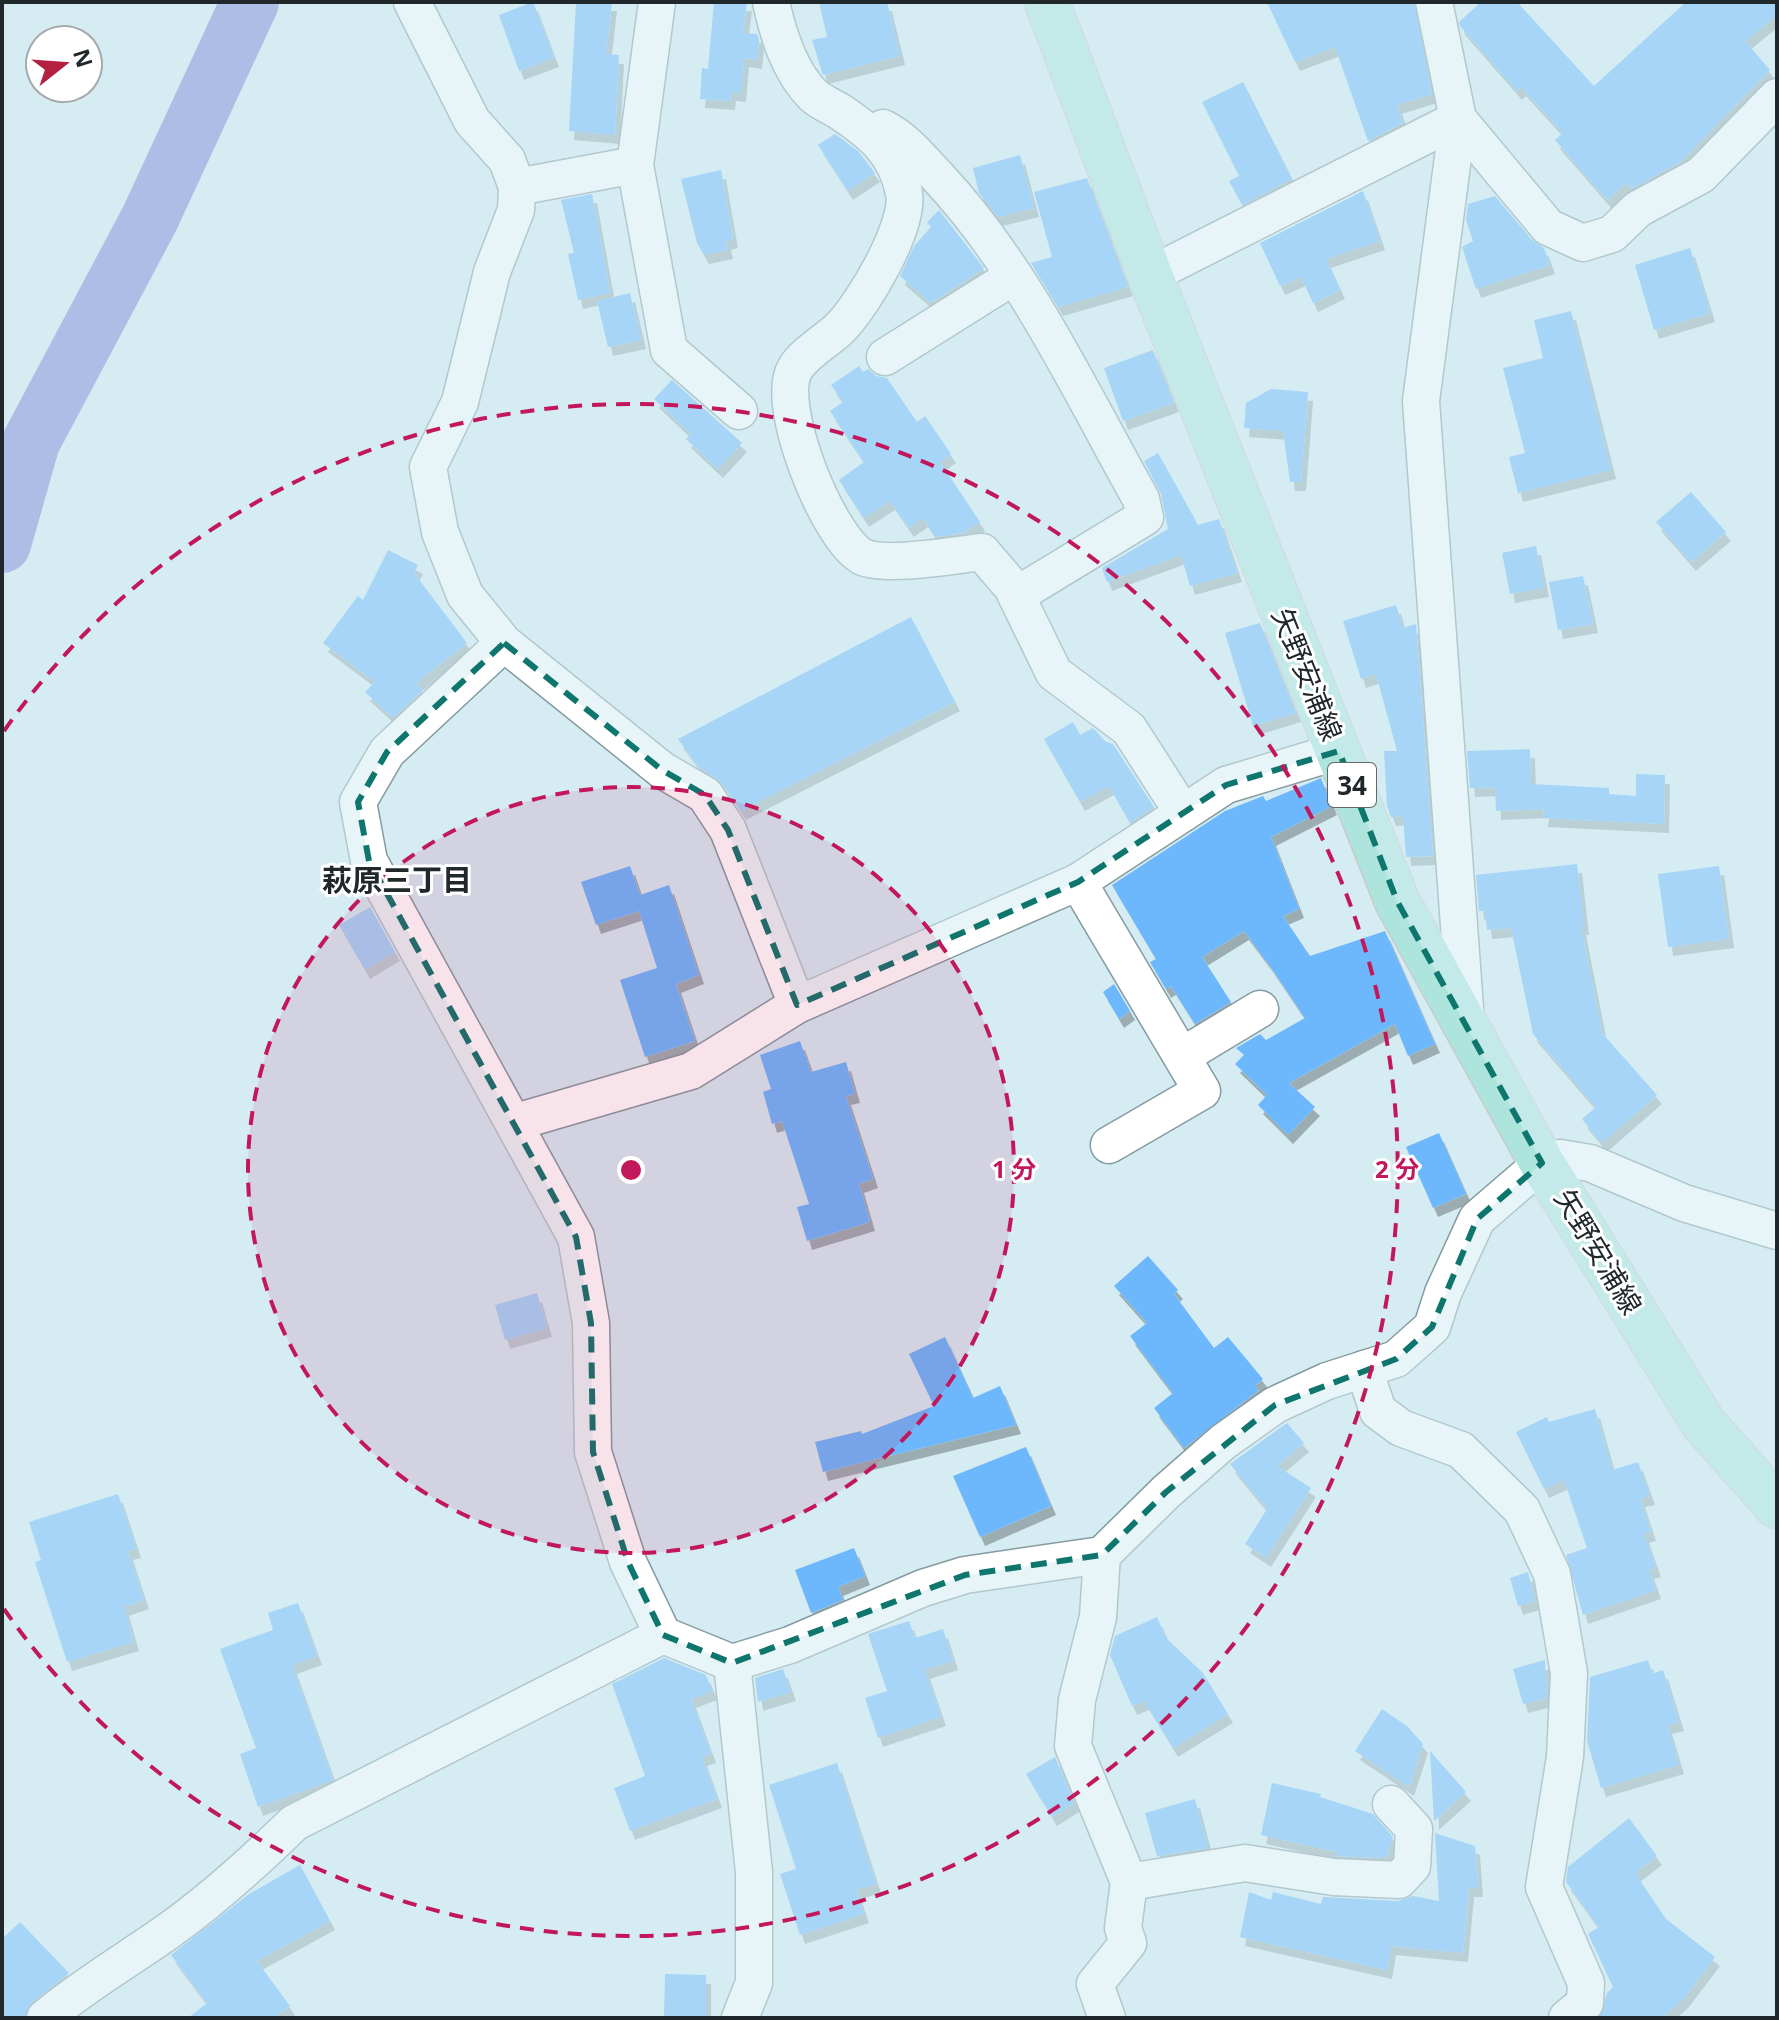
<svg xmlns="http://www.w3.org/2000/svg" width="1779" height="2020" font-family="'Open Sans','Noto Sans JP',sans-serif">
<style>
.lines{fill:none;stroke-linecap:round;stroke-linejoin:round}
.river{stroke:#7e83d7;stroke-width:58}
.building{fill:#6db8fd;filter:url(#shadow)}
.minor-casing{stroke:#859ba1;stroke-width:39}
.major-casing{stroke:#c9cbcc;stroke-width:47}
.minor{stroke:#fff;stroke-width:36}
.major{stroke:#ade5dd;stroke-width:44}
.marked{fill:none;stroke:#0f766e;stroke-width:6;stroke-dasharray:16 10;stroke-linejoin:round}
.ring{fill:none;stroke:#c2185b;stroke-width:4;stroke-dasharray:14 10}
.labels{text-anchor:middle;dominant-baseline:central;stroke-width:6;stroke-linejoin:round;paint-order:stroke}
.shield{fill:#fff;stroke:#63686b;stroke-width:2}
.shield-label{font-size:26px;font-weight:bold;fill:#20282b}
.street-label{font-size:28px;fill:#20282b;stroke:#fff}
.neighbourhood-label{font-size:30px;font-weight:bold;fill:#20282b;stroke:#fff}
.centre{fill:#c2185b;stroke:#fff;stroke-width:4}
.ring-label{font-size:24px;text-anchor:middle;font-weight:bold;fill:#c2185b;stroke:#fff;stroke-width:6;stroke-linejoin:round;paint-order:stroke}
</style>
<defs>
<filter id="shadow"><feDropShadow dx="5" dy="9" stdDeviation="0" flood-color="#0004"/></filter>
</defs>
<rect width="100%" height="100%" fill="#d5ecf3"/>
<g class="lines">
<polyline class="river" points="2,544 31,442 150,218 250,2"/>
</g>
<g class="building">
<polygon points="533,2 554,58 519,71 499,15"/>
<polygon points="576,2 612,2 606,54 619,55 615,135 569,131"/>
<polygon points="714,2 747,2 743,33 757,34 759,40 757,60 744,58 741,93 731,92 730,101 700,99 702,68 708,69"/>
<polygon points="819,2 887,2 900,56 823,75 812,40 827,37"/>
<polygon points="1267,2 1414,2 1432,94 1397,105 1403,123 1368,141 1335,47 1295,62"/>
<polygon points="1481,2 1517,2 1594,86 1686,2 1777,2 1777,15 1745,41 1770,70 1680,162 1631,189 1626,183 1607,200 1555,140 1563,133 1521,87 1517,91 1460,26 1459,22"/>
<polygon points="1243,82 1292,179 1242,205 1229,181 1239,176 1202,102"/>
<polygon points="835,134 858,151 875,173 848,191 818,145"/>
<polygon points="1020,155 1034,208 998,217 979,193 973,168"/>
<polygon points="721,170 733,239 726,241 728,250 704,255 697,243 681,179"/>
<polygon points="1087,178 1128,287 1058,307 1031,263 1052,257 1034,192"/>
<polygon points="1363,191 1380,241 1326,259 1340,290 1313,303 1301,277 1280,286 1260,243"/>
<polygon points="592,194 610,293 578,300 568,254 574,253 561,200"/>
<polygon points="1495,196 1532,240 1544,248 1550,265 1476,289 1462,247 1473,241 1466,220 1468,204"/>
<polygon points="939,210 984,268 931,303 900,276 914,246 931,227 927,222"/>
<polygon points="1690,248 1710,313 1654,330 1635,265"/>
<polygon points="630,293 641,340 608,347 597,301"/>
<polygon points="1571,311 1611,470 1518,493 1509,457 1525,453 1503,368 1543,358 1534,320"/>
<polygon points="1153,350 1174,403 1123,421 1104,368"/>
<polygon points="859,366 863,372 868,369 876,376 887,378 917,422 925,416 951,454 940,462 980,522 963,533 935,537 923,518 909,528 890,501 864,518 839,480 864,462 830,411 843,402 831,385"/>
<polygon points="672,380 742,443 718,469 686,439 691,434 654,399"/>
<polygon points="1271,389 1308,392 1301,482 1290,482 1283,431 1244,428 1246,403"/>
<polygon points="1158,453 1198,525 1219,519 1237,573 1190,586 1181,555 1107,582 1102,568 1168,529 1161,494 1144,461"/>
<polygon points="1691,492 1726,532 1691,562 1656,522"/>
<polygon points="1536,546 1544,588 1510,594 1502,553"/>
<polygon points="388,550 418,565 414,573 467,643 416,683 423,690 393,718 365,692 375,682 323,643 358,596 363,600"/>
<polygon points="1583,576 1593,624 1558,630 1549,582"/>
<polygon points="1396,605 1403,628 1416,624 1433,856 1406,857 1403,816 1391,817 1387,806 1384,751 1397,751 1376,674 1361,679 1343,621"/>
<polygon points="911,617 955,702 741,811 722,783 698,766 678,739"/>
<polygon points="1260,623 1296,713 1253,726 1225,633"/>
<polygon points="1073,722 1080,735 1093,728 1106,742 1113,744 1154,807 1130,823 1109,786 1080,802 1044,739"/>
<polygon points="1530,749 1531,784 1609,788 1609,794 1636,796 1636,774 1665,775 1664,824 1543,818 1544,809 1496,811 1495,787 1470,788 1467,751"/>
<polygon points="1321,778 1332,806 1271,837 1299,909 1283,916 1310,956 1385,931 1435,1044 1408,1056 1395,1024 1289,1083 1315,1107 1288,1135 1258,1105 1267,1095 1235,1064 1244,1055 1236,1048 1260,1034 1266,1040 1305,1018 1268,963 1244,931 1202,957 1231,1002 1195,1024 1171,986 1166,989 1150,962 1156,959 1112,885 1225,811 1263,796 1266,801"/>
<polygon points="1577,864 1584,926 1581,926 1602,1033 1657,1095 1602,1143 1582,1119 1596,1107 1533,1034 1511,928 1487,930 1485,911 1479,911 1476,875"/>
<polygon points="630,866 640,895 669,885 699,975 676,984 695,1041 645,1057 620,980 657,968 639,911 596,925 581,882"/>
<polygon points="1719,866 1729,939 1668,947 1658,874"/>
<polygon points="370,907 395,952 365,970 339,925"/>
<polygon points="1114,984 1130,1011 1119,1019 1103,992"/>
<polygon points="800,1041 811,1072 846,1062 855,1094 846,1096 873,1179 859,1184 870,1222 807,1241 797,1207 809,1204 782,1121 772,1124 763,1092 771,1089 760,1055"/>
<polygon points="1439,1133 1466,1194 1433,1208 1406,1147"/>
<polygon points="1148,1256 1178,1290 1174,1294 1214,1348 1228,1337 1263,1379 1255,1386 1259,1390 1184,1448 1154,1408 1173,1393 1130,1336 1147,1323 1114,1286"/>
<polygon points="537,1293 547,1328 505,1340 495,1305"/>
<polygon points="945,1337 973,1398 1000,1386 1016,1425 823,1472 815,1442 861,1431 862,1434 934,1406 909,1354"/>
<polygon points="1595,1409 1612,1470 1638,1462 1650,1496 1640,1498 1651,1532 1644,1534 1656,1568 1649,1570 1656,1590 1583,1615 1566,1555 1587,1548 1564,1480 1544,1489 1516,1432 1547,1417 1549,1422"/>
<polygon points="1287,1423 1304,1443 1277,1466 1311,1488 1266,1558 1245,1544 1267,1509 1230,1464"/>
<polygon points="1026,1447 1051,1506 980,1537 953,1476"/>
<polygon points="118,1494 136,1549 128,1551 144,1600 124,1607 134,1642 67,1662 35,1562 41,1560 29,1522"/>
<polygon points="854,1548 865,1576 838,1587 843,1600 811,1613 795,1570"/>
<polygon points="1528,1572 1535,1601 1518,1606 1510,1578"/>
<polygon points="298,1603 317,1656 292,1665 333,1780 258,1807 240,1754 256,1748 220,1649 273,1630 268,1613"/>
<polygon points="1157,1617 1166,1638 1203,1673 1228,1714 1173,1748 1144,1701 1132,1706 1110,1655 1115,1636"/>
<polygon points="909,1621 915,1638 943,1629 953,1661 925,1670 941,1717 878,1738 865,1698 887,1691 868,1634"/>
<polygon points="664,1658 706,1675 712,1691 691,1699 711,1754 702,1757 717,1799 630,1831 614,1788 645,1776 612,1684"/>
<polygon points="1545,1660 1547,1698 1523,1704 1513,1669"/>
<polygon points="1648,1660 1652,1674 1663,1670 1679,1722 1667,1725 1679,1765 1601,1788 1587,1741 1590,1677"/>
<polygon points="783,1669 791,1692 758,1702 755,1678"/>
<polygon points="1382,1709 1408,1727 1423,1744 1409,1787 1355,1751"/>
<polygon points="1430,1751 1466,1792 1434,1821"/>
<polygon points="1055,1757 1074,1803 1052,1817 1026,1774"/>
<polygon points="837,1763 876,1884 856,1890 864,1914 800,1935 780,1874 796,1869 769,1785"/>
<polygon points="1272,1783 1321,1794 1320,1797 1373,1814 1393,1837 1386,1858 1336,1856 1337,1852 1261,1835"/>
<polygon points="1195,1799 1208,1848 1157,1856 1145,1813"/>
<polygon points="1629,1818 1657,1856 1635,1873 1666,1919 1715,1957 1684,1998 1662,2018 1599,2018 1607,1993 1613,1987 1588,1934 1599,1927 1566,1882 1568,1867"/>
<polygon points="1435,1833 1475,1846 1478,1888 1469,1888 1463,1953 1391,1946 1387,1970 1240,1937 1249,1892 1271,1900 1273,1892 1321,1904 1323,1897 1398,1901 1413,1896 1439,1901"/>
<polygon points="300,1865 330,1921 257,1961 290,2006 273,2018 188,2018 207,2003 171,1955 249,1894"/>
<polygon points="20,1922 69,1973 32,2002 24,2018 2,2018 2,1939"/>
<polygon points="665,1974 706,1975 706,2018 664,2018"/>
</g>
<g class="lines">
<g class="minor-casing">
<g id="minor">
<polyline points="412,2 472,121 507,160 517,187 516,210 492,272 460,402 428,467 440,532 465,595 504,643 662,770 705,795 728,830 797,1005"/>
<polyline points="657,2 635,165 669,350 739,411"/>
<path d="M 771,2 C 778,34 789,71 813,95 C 820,102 831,106 839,111 C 872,133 896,152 904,193 C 910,226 863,305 840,328 C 827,341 804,353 795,369 C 774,404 827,535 861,556 C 882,568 956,555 982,552 L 1012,587 L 1054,673 L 1129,729 L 1183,813"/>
<polyline points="1434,2 1458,119 1421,401 1466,1022"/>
<polyline points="1458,119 1548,227 1583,243 1612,234 1638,209 1701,175 1777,97"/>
<path d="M 883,128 C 905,139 920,158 937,176 C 1024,269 1079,389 1141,499 L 1145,517 L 1017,595"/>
<polyline points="517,187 635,165"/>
<polyline points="1150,275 1458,119"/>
<polyline points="885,357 1014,276"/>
<polyline points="504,643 387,752 358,802 369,861 576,1237 591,1323 593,1452 628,1562 663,1635 732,1663 790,1645 923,1588 965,1575 1102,1555 1166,1492 1223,1442 1275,1405 1327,1381 1396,1359 1432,1327 1443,1293 1477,1219 1542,1163 1560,1158 1590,1163 1684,1203 1777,1231"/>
<polyline points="1078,882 1202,1091 1109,1145"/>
<polyline points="1182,1056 1260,1009"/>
<polyline points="516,1122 691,1071 797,1005 1078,882 1226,785 1339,751"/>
<polyline points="1364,1369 1378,1411 1401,1428 1461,1450 1522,1510 1552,1574 1569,1673 1565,1757 1544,1887 1586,1983 1585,2003 1567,2018"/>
<polyline points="1102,1555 1098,1617 1077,1700 1073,1746 1129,1882 1123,1928 1128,1943 1095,1984 1107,2018"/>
<polyline points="732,1663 754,1872 754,1983 740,2018"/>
<polyline points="1129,1882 1245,1863 1334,1877 1399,1880 1412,1866 1414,1829 1391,1804"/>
<path d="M 45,2018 C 84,1985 126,1961 167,1932 C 212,1900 254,1862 294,1823 L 663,1635"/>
</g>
</g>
<g class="major-casing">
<polyline id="major" points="1047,2 1150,275 1397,901 1542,1163 1704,1424 1777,1506"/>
</g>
<use href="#minor" class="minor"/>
<use href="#major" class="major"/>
</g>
<path d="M0 0H1779V2020H0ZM 504,643 L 662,770 L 705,795 L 728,830 L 797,1005 L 1078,882 L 1226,785 L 1339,751 L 1397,901 L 1542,1163 L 1477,1219 L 1432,1327 L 1396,1359 L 1275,1405 L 1166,1492 L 1102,1555 L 965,1575 L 732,1663 L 663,1635 L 628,1562 L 593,1452 L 591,1323 L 576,1237 L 369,861 L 358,802 L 387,752 Z" fill="#d5ecf3" fill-opacity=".55" fill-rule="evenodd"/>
<path class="marked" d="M 504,643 L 662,770 L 705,795 L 728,830 L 797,1005 L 1078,882 L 1226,785 L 1339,751 L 1397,901 L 1542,1163 L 1477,1219 L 1432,1327 L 1396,1359 L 1275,1405 L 1166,1492 L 1102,1555 L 965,1575 L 732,1663 L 663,1635 L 628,1562 L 593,1452 L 591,1323 L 576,1237 L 369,861 L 358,802 L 387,752 Z"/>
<circle cx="631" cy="1170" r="383" fill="#c2185b" fill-opacity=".12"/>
<g class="ring">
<circle cx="631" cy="1170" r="383"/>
<path d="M4 731A766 766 0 1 1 4 1609"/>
</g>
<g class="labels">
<rect class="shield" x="1328" y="763" width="48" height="44" rx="6"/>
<g class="shield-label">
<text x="1352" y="785">34</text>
</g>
<g class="street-label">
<text transform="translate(1308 674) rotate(68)">矢野安浦線</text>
<text transform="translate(1599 1251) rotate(59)">矢野安浦線</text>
</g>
<g class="neighbourhood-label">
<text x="397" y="879">萩原三丁目</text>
</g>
</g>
<circle cx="631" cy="1170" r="12" class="centre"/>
<g class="ring-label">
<text x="1014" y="1178">1 分</text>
<text x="1397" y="1178">2 分</text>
</g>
<rect width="1779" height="2020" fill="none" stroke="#20282b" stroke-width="8"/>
<g transform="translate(64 64) rotate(73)"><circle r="38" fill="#ffffff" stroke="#a6a9aa" stroke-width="2"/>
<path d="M0-6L14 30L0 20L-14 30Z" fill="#b32042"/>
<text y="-12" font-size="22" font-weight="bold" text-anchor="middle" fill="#20282b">N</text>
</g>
</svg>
